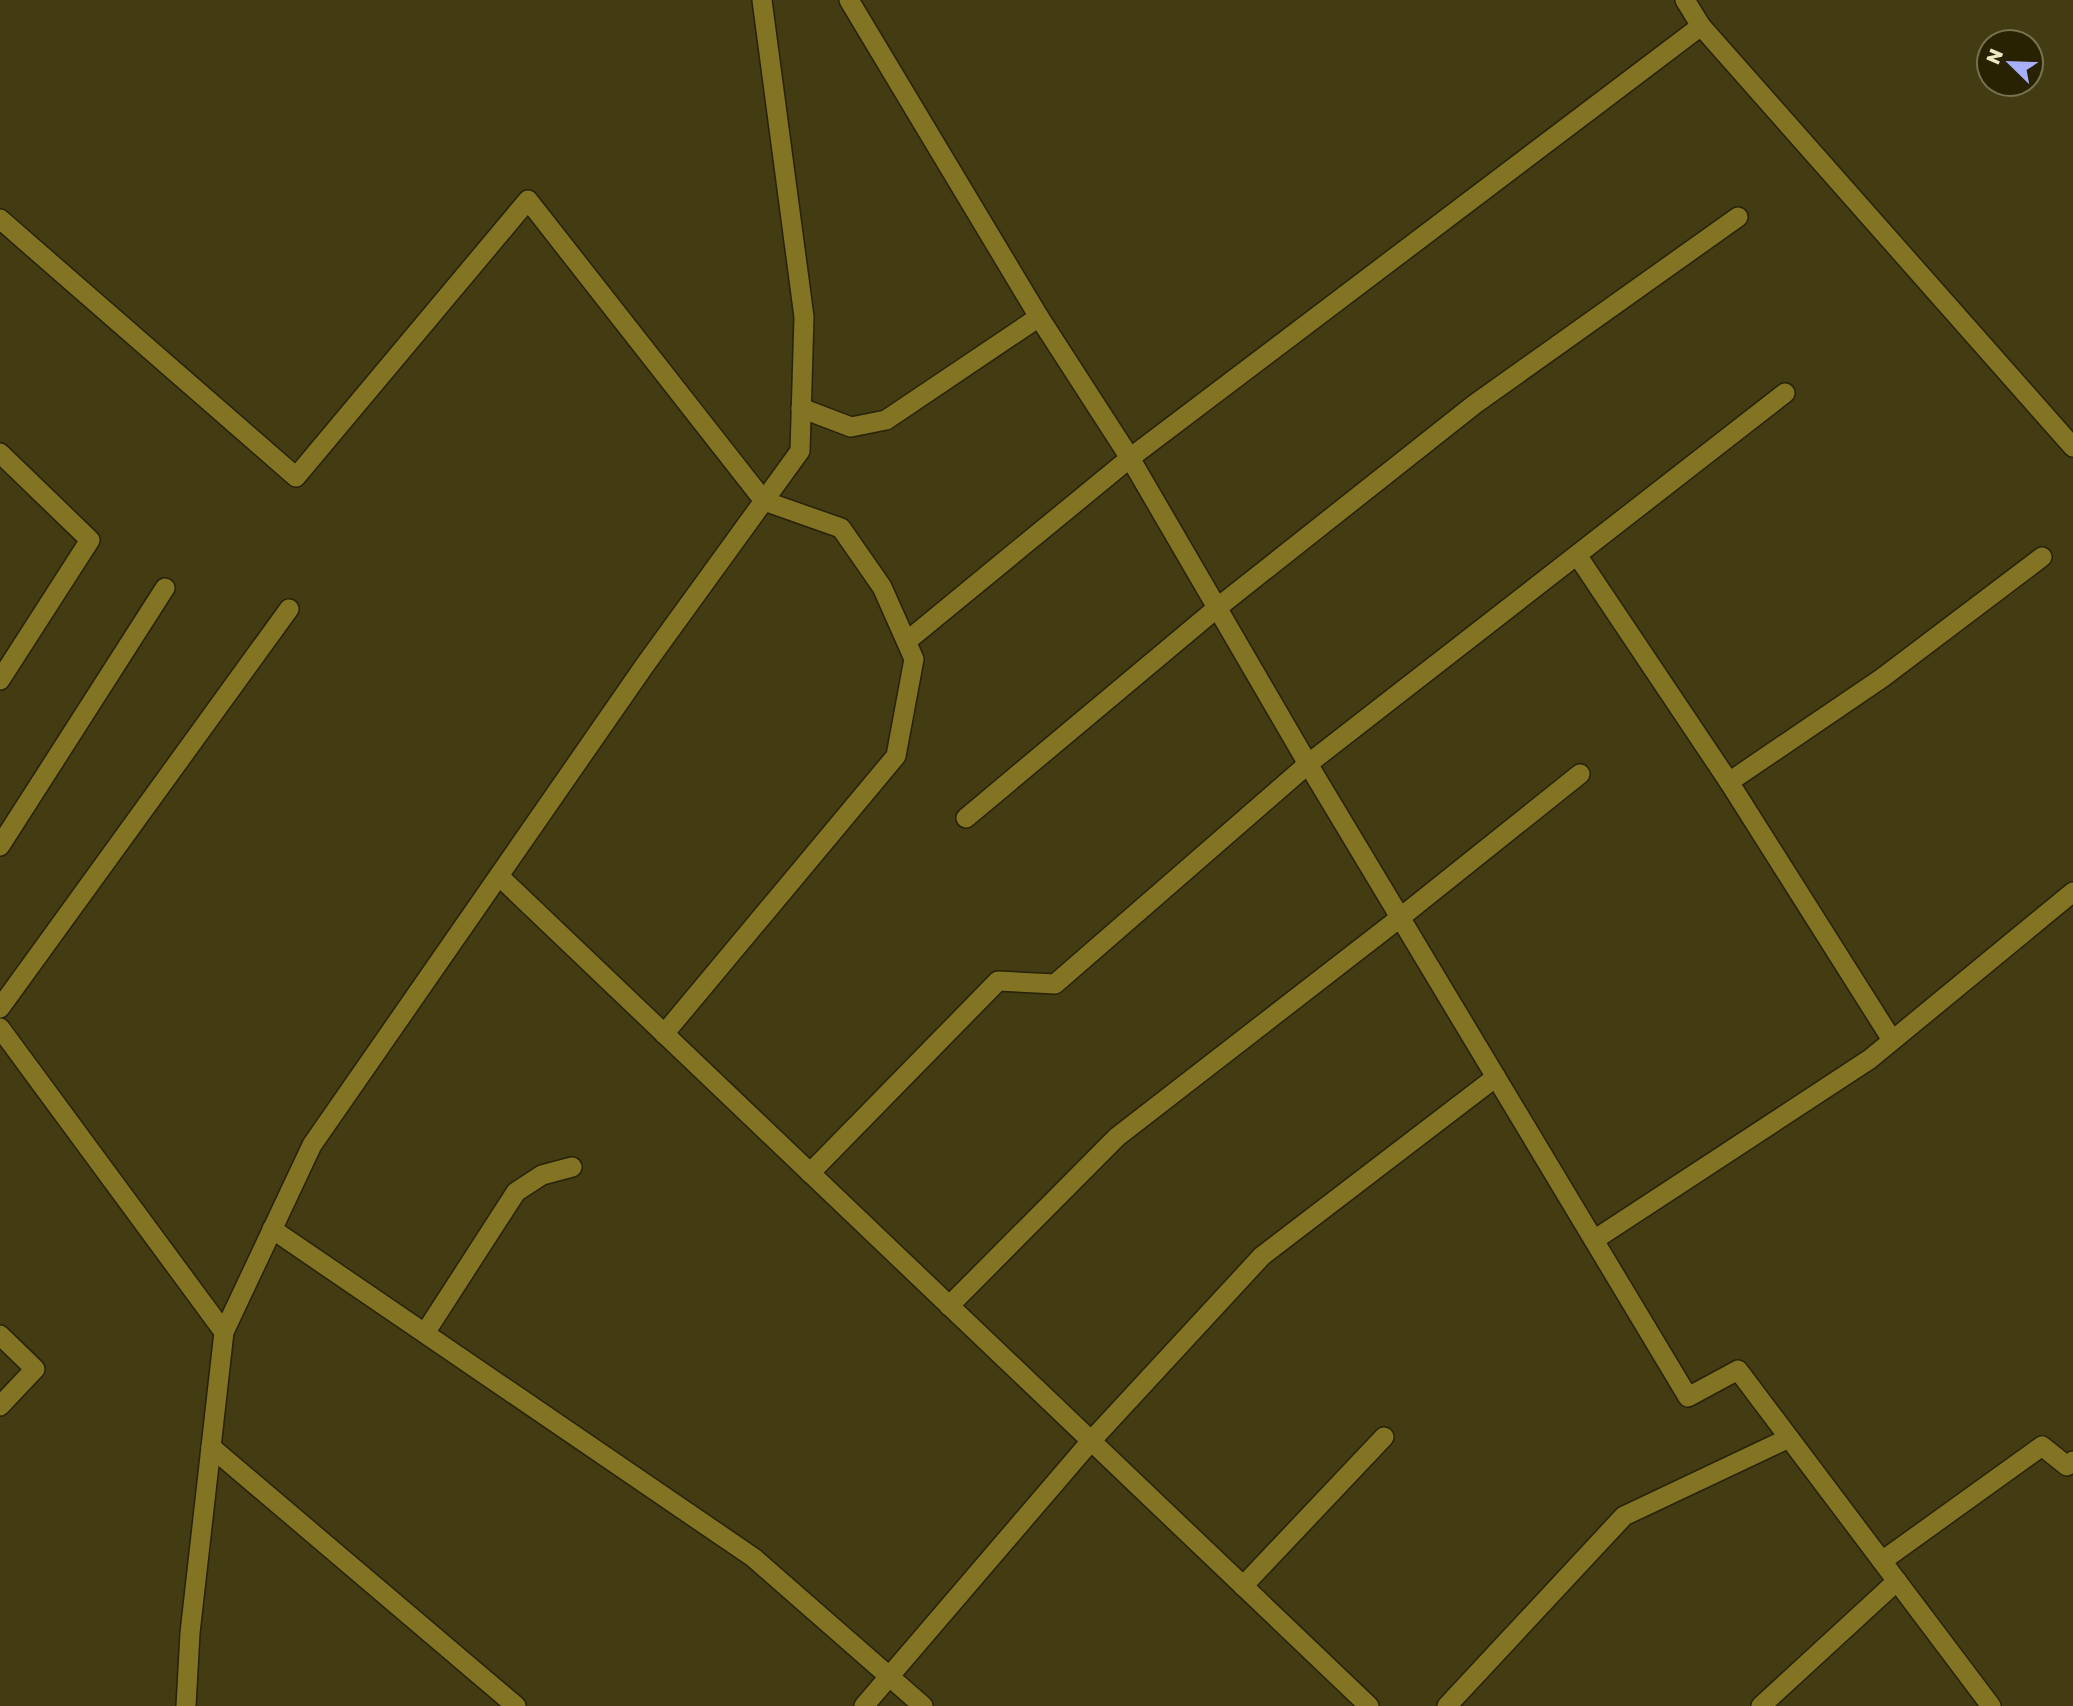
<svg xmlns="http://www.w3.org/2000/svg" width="2073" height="1706" font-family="'Golos Text',sans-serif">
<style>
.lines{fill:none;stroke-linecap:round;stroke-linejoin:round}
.minor-casing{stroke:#27220a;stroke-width:22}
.minor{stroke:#827423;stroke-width:19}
</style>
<rect width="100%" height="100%" fill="#433b12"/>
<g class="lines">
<g class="minor-casing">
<g id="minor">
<polyline points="849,0 1039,317 1130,458 1308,764 1688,1397 1738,1370 1991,1706"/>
<polyline points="1685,0 1701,26 2073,447"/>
<polyline points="0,219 296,477 528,200 764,501 841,528 882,587 914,659 896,756 664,1034"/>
<polyline points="801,408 851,427 886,420 1039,317"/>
<polyline points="0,453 90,540 0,680"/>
<polyline points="1577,555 1729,782 1892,1040"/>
<polyline points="907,641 1130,458 1701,26"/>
<polyline points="1729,782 1882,678 2042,557"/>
<polyline points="966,818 1217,608 1475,404 1738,217"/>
<polyline points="0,846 165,588"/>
<polyline points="499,876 1369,1706"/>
<polyline points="0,1008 289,609"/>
<polyline points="0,1028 224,1332"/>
<polyline points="810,1173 998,981 1055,984 1308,764 1785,393"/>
<polyline points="272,1229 754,1558 923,1706"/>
<polyline points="1594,1240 1870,1059 2073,892"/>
<polyline points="949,1306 1117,1137 1401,917 1580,774"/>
<polyline points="425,1333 516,1192 542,1175 572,1167"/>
<polyline points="0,1335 35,1369 0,1406"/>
<polyline points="211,1447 516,1706"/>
<polyline points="1882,1561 2042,1446 2067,1466 2073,1461"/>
<polyline points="1243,1586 1384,1437"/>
<polyline points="186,1706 190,1633 224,1332 312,1145 645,665 800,451 804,317 762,0"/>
<polyline points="864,1706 1091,1441 1262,1256 1496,1077"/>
<polyline points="1447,1706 1624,1516 1789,1438"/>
<polyline points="1761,1706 1897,1581"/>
</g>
</g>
<use href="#minor" class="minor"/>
</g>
<g transform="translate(2010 63) rotate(293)"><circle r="33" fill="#282202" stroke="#78724f" stroke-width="2"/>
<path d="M0-5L12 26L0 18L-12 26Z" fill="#a8b0fc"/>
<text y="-10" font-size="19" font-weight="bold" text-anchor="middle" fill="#efe9c3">N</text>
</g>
</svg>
